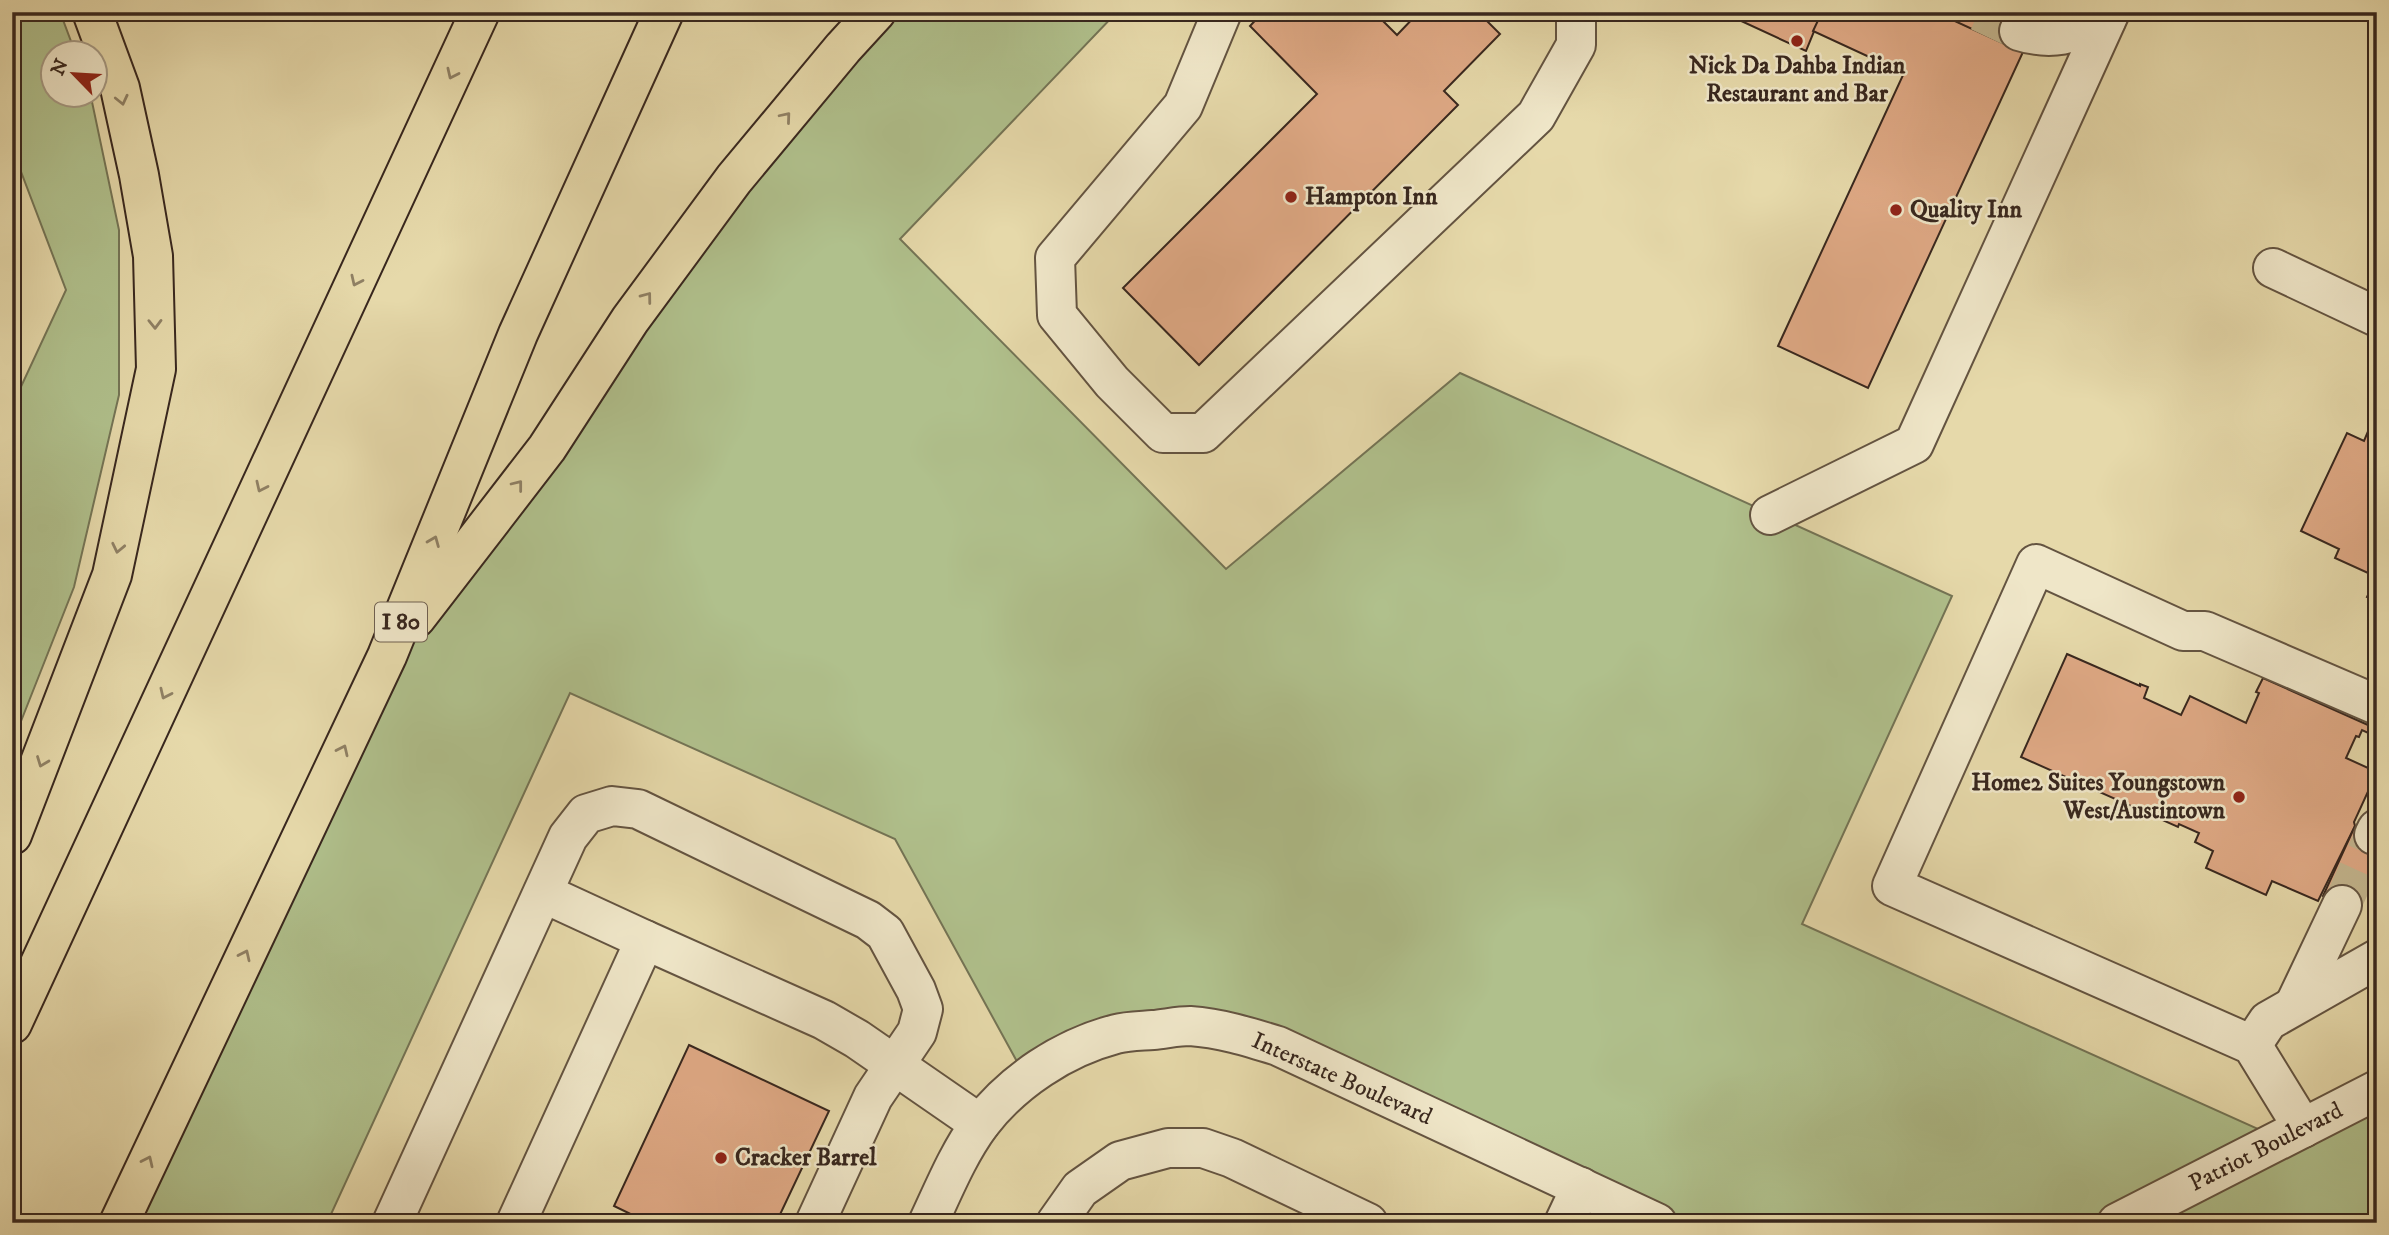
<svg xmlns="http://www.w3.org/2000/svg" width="2389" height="1235" font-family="'IM FELL DW Pica',serif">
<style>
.green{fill:#b0c08c;stroke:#747455;stroke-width:2}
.building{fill:#dfa985;stroke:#38271e;stroke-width:2}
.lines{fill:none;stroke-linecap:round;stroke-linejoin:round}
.minor-tunnel{stroke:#c3b58e;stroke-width:38;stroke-dasharray:38 19;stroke-linecap:butt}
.minor-casing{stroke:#645441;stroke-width:42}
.highway-casing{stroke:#38271e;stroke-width:42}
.minor{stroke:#efe6c8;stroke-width:38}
.highway{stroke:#e6d9aa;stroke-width:38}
.oneway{stroke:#8f8064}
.poi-dot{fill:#8f2418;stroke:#efe6c8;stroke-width:2.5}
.labels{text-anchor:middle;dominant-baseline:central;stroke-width:5;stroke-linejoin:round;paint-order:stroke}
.shield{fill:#efe6c8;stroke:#6f6051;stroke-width:2}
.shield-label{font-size:23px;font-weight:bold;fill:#38271e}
.poi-label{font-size:24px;font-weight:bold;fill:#38271e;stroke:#efe6c8;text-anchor:start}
.street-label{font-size:24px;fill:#38271e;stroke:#efe6c8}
</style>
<rect width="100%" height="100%" fill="#e6d9aa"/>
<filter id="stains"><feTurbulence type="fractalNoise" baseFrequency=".00286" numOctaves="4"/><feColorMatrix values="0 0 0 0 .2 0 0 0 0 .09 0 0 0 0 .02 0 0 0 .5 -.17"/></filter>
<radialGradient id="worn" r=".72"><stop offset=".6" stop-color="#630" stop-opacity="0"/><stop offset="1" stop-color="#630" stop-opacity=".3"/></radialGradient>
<g class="green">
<polygon points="12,12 60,12 75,52 52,52 52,94 90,95 91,97 119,230 119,395 74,587 12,744 12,406 66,290 12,148"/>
<polygon points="876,12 1117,12 900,239 1226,569 1460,373 1952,596 1802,924 2280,1139 2377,1090 2377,1223 1657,1223 1187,1026 1026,1078 895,839 570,693 327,1223 118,1223 387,656"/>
</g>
<g class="building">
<polygon points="1263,12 1374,12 1397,35 1419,12 1478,12 1500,34 1444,91 1458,105 1199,365 1123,288 1317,94 1250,26"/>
<polygon points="1727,12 1822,12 1806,51 1726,14"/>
<polygon points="1822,12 1923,12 1931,16 1933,12 1937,12 2023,52 1868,388 1778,346 1904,73 1813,31"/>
<polygon points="1948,12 2027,12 2011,47 1946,17"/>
<polygon points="2369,429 2377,432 2377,601 2367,597 2377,577 2335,558 2339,549 2301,531 2347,433 2364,441"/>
<polygon points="2067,654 2140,686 2140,684 2148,687 2144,698 2181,715 2190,696 2246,723 2259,693 2256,692 2263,678 2377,729 2377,737 2362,730 2359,737 2356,736 2346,758 2377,772 2354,822 2355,826 2318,901 2272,881 2266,895 2206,868 2213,851 2195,842 2199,833 2179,824 2178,827 2021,757"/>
<polygon points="2355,826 2377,836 2377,862 2354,910 2323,896"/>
<polygon points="689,1045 829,1111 776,1223 649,1223 614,1206"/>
</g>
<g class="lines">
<g class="minor-tunnel">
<polyline points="1979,12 2019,31"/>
<polyline points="2342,905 2374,835"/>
</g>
<g class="minor-casing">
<g id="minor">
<polyline points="1222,12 1183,106 1055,258 1057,315 1112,382 1163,433 1203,433 1536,116 1576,45 1576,12"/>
<path d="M 2019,31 C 2054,42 2074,33 2106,20"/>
<polyline points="2273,268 2377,317"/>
<polyline points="1770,515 1914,444 2110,12"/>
<polyline points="2374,835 2377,829"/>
<polyline points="543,893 645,940"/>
<polyline points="2295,1004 2342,905"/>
<polyline points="2252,1045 2268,1021 2377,959"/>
<polyline points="2303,1128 2252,1045 1892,886 2036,564 2183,631 2205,631 2377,705"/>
<polyline points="392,1223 568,837 586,814 612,806 638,809 868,920 885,933 916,990 923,1009 917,1032 873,1097 815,1223"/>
<polyline points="516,1223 645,940 824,1020 857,1039 980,1124"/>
<path d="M 928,1223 C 944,1189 958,1154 980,1124 C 1013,1081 1063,1048 1116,1034 C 1127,1031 1140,1031 1153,1030 C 1165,1029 1178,1026 1190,1026 C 1220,1028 1249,1037 1278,1046 L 1657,1223"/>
<polyline points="1056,1223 1080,1189 1120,1161 1168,1148 1203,1148 1232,1158 1368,1223"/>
<polyline points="1564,1223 1581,1187"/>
<polyline points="2117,1223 2377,1090"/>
</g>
</g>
<g class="highway-casing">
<g id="highway">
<polyline points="416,618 547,448 630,320 734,179 843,48 876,12"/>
<polyline points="12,835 112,575 156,369 153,256 139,175 120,88 92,12"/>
<polyline points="12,1024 480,12"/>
<polyline points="119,1223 387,656 518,334 664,12"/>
</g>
</g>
<use href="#minor" class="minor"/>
<use href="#highway" class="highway"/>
</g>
<defs><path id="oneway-chevron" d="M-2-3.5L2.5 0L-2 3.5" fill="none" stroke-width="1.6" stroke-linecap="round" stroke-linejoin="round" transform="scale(1.75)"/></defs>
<g class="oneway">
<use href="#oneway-chevron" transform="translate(452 74) rotate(115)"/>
<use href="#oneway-chevron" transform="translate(122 100) rotate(77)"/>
<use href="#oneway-chevron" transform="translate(786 117) rotate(-50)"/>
<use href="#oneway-chevron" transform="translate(356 281) rotate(115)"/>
<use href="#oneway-chevron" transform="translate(647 297) rotate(-53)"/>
<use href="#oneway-chevron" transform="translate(155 324) rotate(89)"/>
<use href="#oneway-chevron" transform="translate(518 485) rotate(-52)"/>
<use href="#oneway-chevron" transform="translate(261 487) rotate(115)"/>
<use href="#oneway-chevron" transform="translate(434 541) rotate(-68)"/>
<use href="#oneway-chevron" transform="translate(118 548) rotate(102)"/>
<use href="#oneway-chevron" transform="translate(165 694) rotate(115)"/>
<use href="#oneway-chevron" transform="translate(343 750) rotate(-65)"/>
<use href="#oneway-chevron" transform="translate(42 762) rotate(111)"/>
<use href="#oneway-chevron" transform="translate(245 955) rotate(-65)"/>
<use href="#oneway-chevron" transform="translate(148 1161) rotate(-65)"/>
</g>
<g class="poi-dot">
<circle cx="1797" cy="41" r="7"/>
<circle cx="1291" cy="197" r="7"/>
<circle cx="1896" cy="210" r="7"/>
<circle cx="2239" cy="797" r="7"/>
<circle cx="721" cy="1158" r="7"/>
</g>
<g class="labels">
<rect class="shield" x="375" y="602.5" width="52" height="39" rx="5"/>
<g class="shield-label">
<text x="401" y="622">I 80</text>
</g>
<g class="poi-label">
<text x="1797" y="66" text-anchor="middle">Nick Da Dahba Indian<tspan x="1797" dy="28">Restaurant and Bar</tspan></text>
<text x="1305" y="197">Hampton Inn</text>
<text x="1910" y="210">Quality Inn</text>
<text x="2225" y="783" text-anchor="end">Home2 Suites Youngstown<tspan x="2225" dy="28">West/Austintown</tspan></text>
<text x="735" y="1158">Cracker Barrel</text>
</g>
<g class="street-label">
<text transform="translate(1342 1079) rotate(24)">Interstate Boulevard</text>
<text transform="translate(2266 1147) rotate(-27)">Patriot Boulevard</text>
</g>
</g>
<rect width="2389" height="1235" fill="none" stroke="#e6d9aa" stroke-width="42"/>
<rect x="14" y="14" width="2361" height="1207" fill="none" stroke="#38271e" stroke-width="3.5"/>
<rect x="21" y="21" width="2347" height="1193" fill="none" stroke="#38271e" stroke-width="2"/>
<g transform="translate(74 74) rotate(295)"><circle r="33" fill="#efe6c8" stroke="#a69a84" stroke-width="2"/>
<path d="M0-5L12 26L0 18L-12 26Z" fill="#8f2418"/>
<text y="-10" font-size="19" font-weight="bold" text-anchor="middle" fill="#38271e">N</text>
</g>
<rect width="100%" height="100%" filter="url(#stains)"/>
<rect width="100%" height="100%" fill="url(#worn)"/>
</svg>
